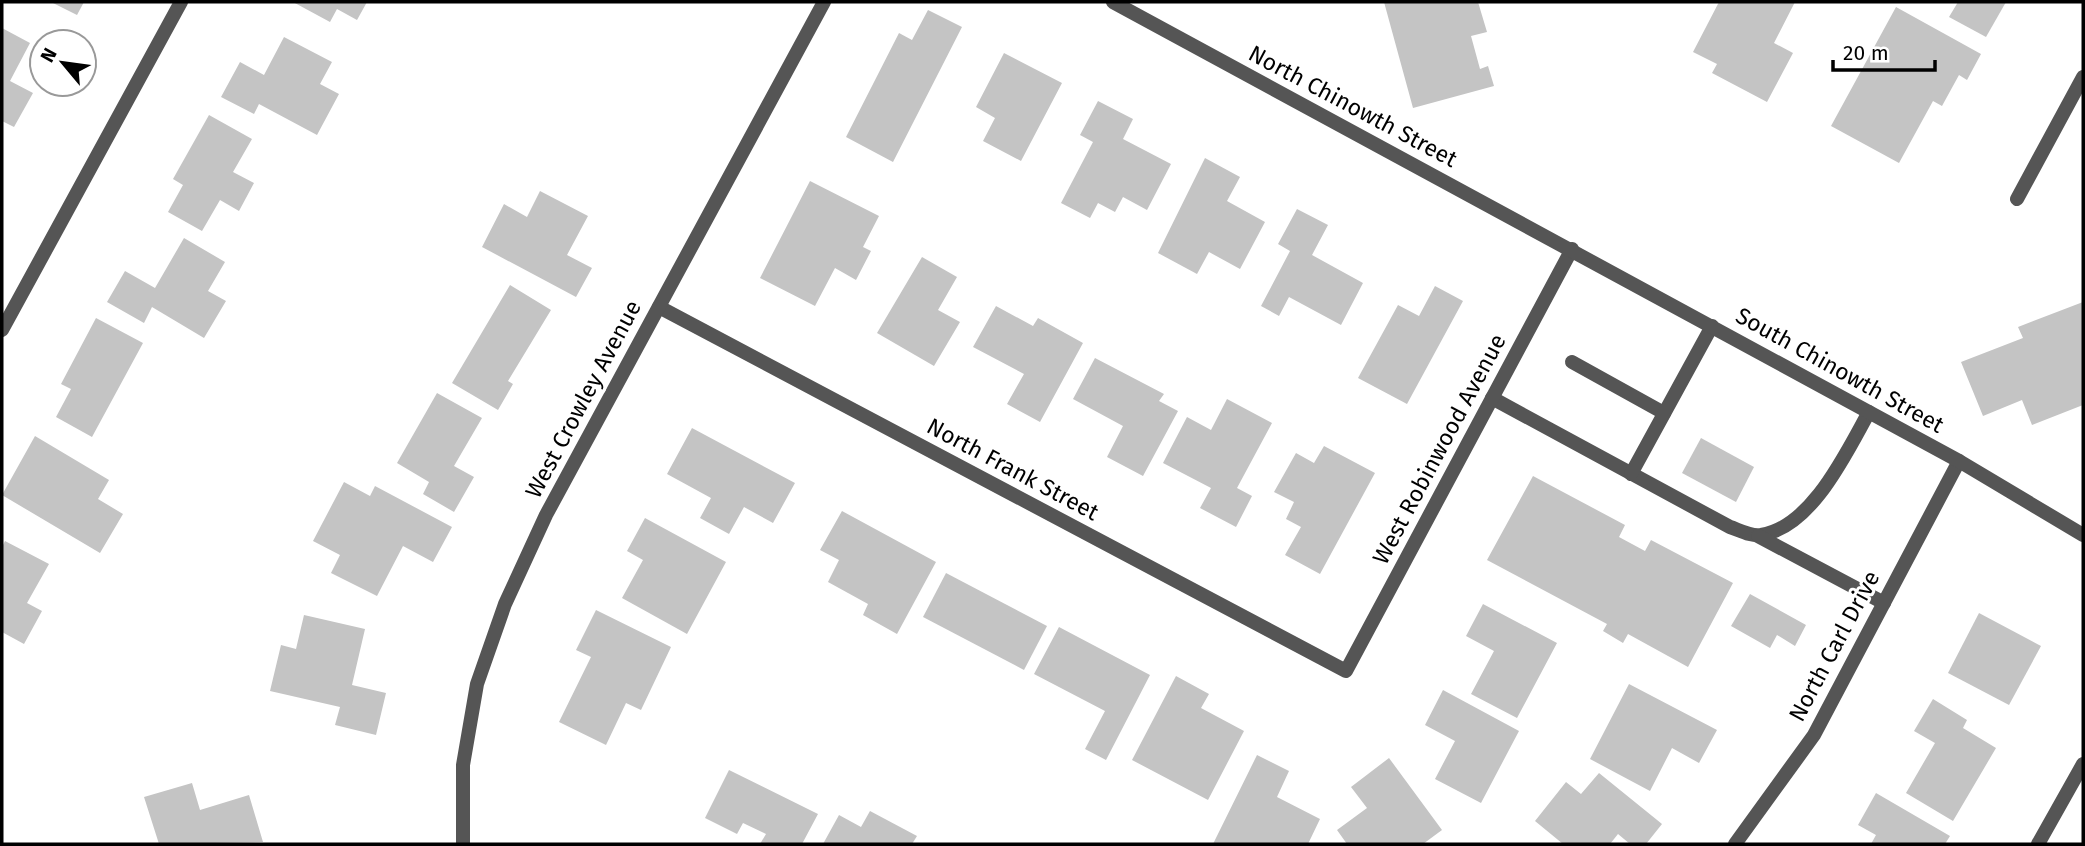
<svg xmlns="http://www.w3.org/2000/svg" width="2085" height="846" font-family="'Fira Sans',sans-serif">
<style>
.building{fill:#c4c4c4}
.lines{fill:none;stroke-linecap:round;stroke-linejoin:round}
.service{stroke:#555;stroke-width:14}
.minor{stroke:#555;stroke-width:14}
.tertiary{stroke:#555;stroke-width:14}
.labels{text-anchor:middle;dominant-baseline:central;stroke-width:6;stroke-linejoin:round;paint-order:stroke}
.street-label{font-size:23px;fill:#000;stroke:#fff}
</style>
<rect width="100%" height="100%" fill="#fff"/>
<g class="building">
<polygon points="51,2 84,2 77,15"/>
<polygon points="293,2 367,2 357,20 337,9 330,22"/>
<polygon points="1384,2 1478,2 1487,32 1471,36 1480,69 1488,66 1494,86 1413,108"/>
<polygon points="1719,2 1795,2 1774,43 1793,53 1767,102 1712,73 1717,64 1693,52"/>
<polygon points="1958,2 2006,2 1986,37 1949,17"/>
<polygon points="1896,7 1981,54 1967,80 1959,75 1942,106 1933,101 1899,163 1831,126"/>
<polygon points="928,10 962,27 893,162 846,137 899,33 912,40"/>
<polygon points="2,28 30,43 10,81 33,93 14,127 2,121"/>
<polygon points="284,37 332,62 320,84 339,94 317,135 259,104 254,114 221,97 240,62 264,75"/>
<polygon points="1004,53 1062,83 1021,161 983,141 995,118 976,107"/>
<polygon points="1098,101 1133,119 1123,139 1171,164 1147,210 1123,197 1115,212 1098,203 1090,218 1061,203 1093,142 1080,135"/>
<polygon points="209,115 252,139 233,172 254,183 239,211 220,200 202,231 168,212 183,185 173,179"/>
<polygon points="1205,158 1240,177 1227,201 1265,222 1240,269 1209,252 1197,274 1158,253"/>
<polygon points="810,181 879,216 863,247 871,251 856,280 835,268 815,306 760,278"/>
<polygon points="540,191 588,216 567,255 592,268 576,297 482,247 504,204 527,217"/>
<polygon points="1297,209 1328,225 1312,255 1363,283 1341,325 1289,297 1279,316 1261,306 1290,251 1278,244"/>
<polygon points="184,238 225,262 208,291 226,301 204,338 152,307 144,323 107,302 125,271 155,288"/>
<polygon points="922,257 957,277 938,310 960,322 934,366 877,333"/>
<polygon points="510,285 551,310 508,381 513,384 498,410 452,383"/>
<polygon points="1435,286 1463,301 1407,404 1358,378 1398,305 1419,316"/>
<polygon points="2083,302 2083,405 2032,425 2022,400 1983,416 1961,362 2023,338 2018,327"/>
<polygon points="996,306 1033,326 1038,318 1083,343 1040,422 1007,404 1024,374 973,347"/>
<polygon points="96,318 143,343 92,437 56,417 71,389 61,384"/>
<polygon points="1095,358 1164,394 1159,401 1178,411 1143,476 1107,457 1123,426 1073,399"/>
<polygon points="437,393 482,418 454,466 474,477 454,512 423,494 429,482 397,463"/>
<polygon points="1227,399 1272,423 1237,488 1252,496 1236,527 1200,508 1211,488 1163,463 1187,417 1211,430"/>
<polygon points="692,428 795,483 773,523 744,507 729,534 700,518 711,498 667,474"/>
<polygon points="35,436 109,480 98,499 123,514 100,553 2,495"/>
<polygon points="1701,438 1754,467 1736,502 1682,473"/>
<polygon points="1324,446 1375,473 1320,574 1285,555 1301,527 1286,519 1294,502 1274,492 1296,453 1314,463"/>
<polygon points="1533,476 1625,525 1619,537 1645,551 1651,540 1733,583 1688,667 1628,634 1623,643 1603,631 1607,624 1487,560"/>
<polygon points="344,482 370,496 375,486 452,527 433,562 403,546 377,596 331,573 340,555 313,541"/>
<polygon points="842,511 936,562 897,634 863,615 868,604 828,582 839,560 820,550"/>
<polygon points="645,518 726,562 687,634 622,598 643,560 627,551"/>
<polygon points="5,541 49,564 27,603 42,611 24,644 2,632 2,547"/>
<polygon points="946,573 1047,626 1024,670 923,617"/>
<polygon points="1750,594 1806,625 1795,646 1777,635 1770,648 1731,626"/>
<polygon points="1483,604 1557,643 1517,718 1471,694 1494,651 1466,636"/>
<polygon points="596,610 671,647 641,710 626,703 606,745 559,722 591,657 576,650"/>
<polygon points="1979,613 2041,646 2009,705 1948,673"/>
<polygon points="304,615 365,629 352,685 386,693 376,735 335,725 340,707 270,691 281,645 296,649"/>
<polygon points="1059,627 1150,675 1106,760 1085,749 1105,711 1034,674"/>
<polygon points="1176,676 1209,694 1201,708 1244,731 1208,800 1132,760"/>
<polygon points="1629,684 1717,730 1699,763 1672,748 1650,791 1590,759"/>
<polygon points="1443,690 1519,731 1481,803 1435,779 1455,741 1425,725"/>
<polygon points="1933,699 1967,720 1963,728 1996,748 1953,821 1906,793 1935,743 1914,731"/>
<polygon points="1257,755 1289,771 1277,797 1320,819 1308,844 1213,844"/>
<polygon points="1389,758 1442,830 1423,844 1347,844 1337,830 1367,808 1351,787"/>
<polygon points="729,770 818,814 802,844 760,844 766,834 743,823 737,834 705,818"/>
<polygon points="1599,773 1662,824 1646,844 1630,844 1618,834 1610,844 1563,844 1535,821 1566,782 1581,794"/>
<polygon points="192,783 200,810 249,795 263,842 159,844 144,797"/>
<polygon points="1876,793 1950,836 1945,844 1871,844 1876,835 1858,825"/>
<polygon points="870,811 917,836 912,844 823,844 839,815 861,827"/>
</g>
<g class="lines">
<g class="service">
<polyline points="1572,362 1664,413"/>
<path d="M 1492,398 L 1730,527 C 1739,530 1752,537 1761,535 C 1812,527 1846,453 1869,412"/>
<polyline points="1631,474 1712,326"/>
<polyline points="1758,536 1884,603"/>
<polyline points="2038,844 2083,764"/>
</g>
<g class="minor">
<polyline points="2017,199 2083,77"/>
<polyline points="659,307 1346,671 1572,249"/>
<polyline points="2,330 181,2"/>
<polyline points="463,844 463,765 477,684 505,604 546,515 824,2"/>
<polyline points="1735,844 1814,735 1959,461"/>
</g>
<polyline class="tertiary" points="1113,2 1959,461 2083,535"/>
</g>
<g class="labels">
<g class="street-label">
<text transform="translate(1353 106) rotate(28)">North Chinowth Street</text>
<text transform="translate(1840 370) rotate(29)">South Chinowth Street</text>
<text transform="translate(583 399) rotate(-62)">West Crowley Avenue</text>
<text transform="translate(1439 449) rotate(-62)">West Robinwood Avenue</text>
<text transform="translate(1013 469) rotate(28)">North Frank Street</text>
<text transform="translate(1834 646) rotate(-62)">North Carl Drive</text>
</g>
</g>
<rect width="2085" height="846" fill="none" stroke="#000000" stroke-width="7"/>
<g transform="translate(63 63) rotate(299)"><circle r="33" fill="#ffffff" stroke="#999999" stroke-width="2"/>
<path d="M0-5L12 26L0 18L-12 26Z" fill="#000000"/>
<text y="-10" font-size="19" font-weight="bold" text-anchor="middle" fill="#000000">N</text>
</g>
<path d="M1833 60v10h102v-10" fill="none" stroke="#000000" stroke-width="3.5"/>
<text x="1843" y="60" font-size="21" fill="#000000" stroke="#ffffff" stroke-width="5" paint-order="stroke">20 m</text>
</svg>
